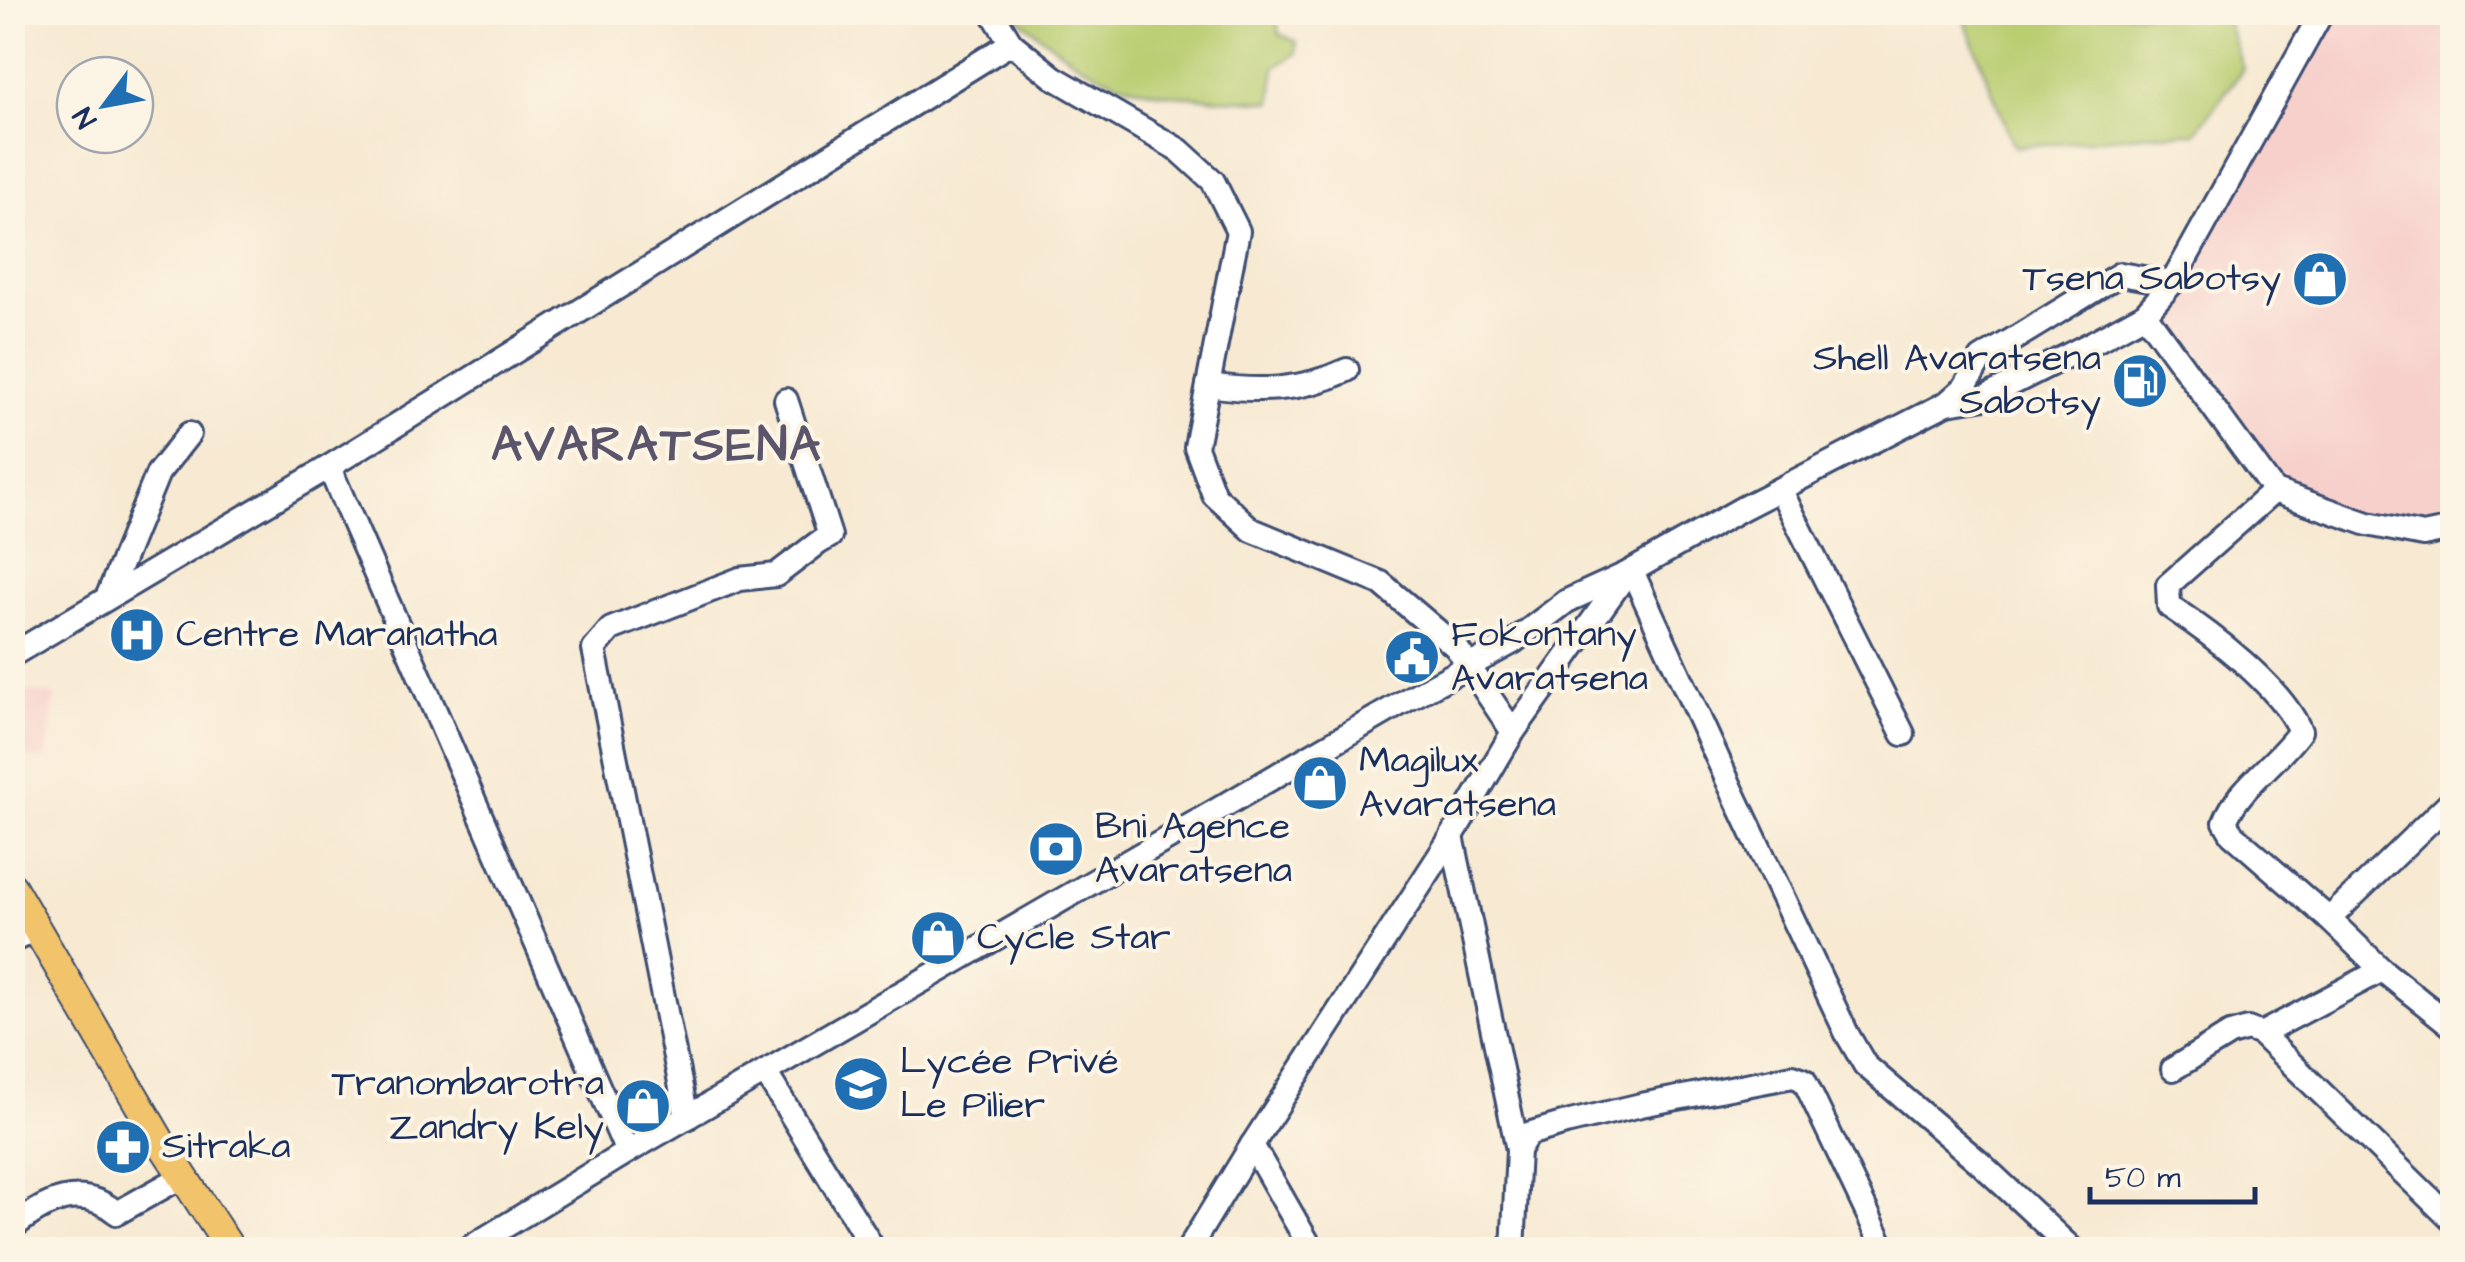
<svg xmlns="http://www.w3.org/2000/svg" width="2465" height="1262" font-family="'Architects Daughter',sans-serif">
<style>
.built{fill:#f7d0cc}
.green{fill:#b9cd71;stroke:#6a7e68;stroke-width:2.5}
.lines{fill:none;stroke-linecap:round;stroke-linejoin:round}
.minor-casing{stroke:#3c4b6f;stroke-width:28}
.major-casing{stroke:#3c4b6f;stroke-width:32}
.minor{stroke:#fff;stroke-width:22}
.major{stroke:#f1c36a;stroke-width:28}
.labels{text-anchor:middle;dominant-baseline:central;stroke-width:8;stroke-linejoin:round;paint-order:stroke}
.poi-label{font-size:38px;fill:#1b2f5e;stroke:#fcf5e5;text-anchor:start}
.district-label{font-size:48px;font-weight:bold;letter-spacing:2.5px;fill:#5b556c;stroke:#fcf5e5}
</style>
<rect width="100%" height="100%" fill="#fcf5e5"/>
<filter id="ink" filterUnits="userSpaceOnUse"><feTurbulence type="fractalNoise" baseFrequency=".01" numOctaves="2"/><feDisplacementMap in="SourceGraphic" scale="20" xChannelSelector="R" yChannelSelector="G"/><feConvolveMatrix kernelMatrix="1 2 1 2 8 2 1 2 1" color-interpolation-filters="sRGB"/></filter>
<filter id="wash" filterUnits="userSpaceOnUse"><feTurbulence type="fractalNoise" baseFrequency=".0048" numOctaves="4" result="noise"/><feDisplacementMap in="SourceGraphic" scale="40" xChannelSelector="R" yChannelSelector="G"/><feGaussianBlur stdDeviation="2.25" result="paint"/><feColorMatrix in="noise" values="0 0 0 0 0 0 0 0 0 0 0 0 0 0 0 0 0 1.4 0 .05"/><feComposite in="paint" operator="in"/></filter>
<g filter="url(#wash)">
<rect width="100%" height="100%" fill="#f7e9d2"/>
<g class="built">
<polygon points="2337,13 2452,13 2452,523 2401,531 2278,492 2160,329"/>
<polygon points="13,689 55,695 46,760 13,755"/>
</g>
<g class="green">
<path d="M 1012,13 L 1276,13 L 1279,34 L 1297,42 L 1296,54 L 1275,67 L 1272,102 C 1221,98 1165,99 1117,82 C 1077,68 1044,38 1012,13 Z"/>
<polygon points="1962,13 2229,13 2227,21 2243,69 2195,133 2153,134 2014,147"/>
</g>
</g>
<g filter="url(#ink)">
<g class="lines">
<g class="minor-casing">
<g id="minor">
<polyline points="992,12 1011,43 1053,77 1179,150 1213,181 1238,231 1196,447 1214,495 1252,530 1381,583 1456,647 1513,732"/>
<polyline points="2145,314 2274,491 2368,524 2423,535 2452,529"/>
<path d="M 1208,385 C 1257,392 1300,392 1347,370"/>
<polyline points="1947,403 1986,397 2094,342 2145,314 2172,283 2322,12"/>
<polyline points="329,467 627,1152"/>
<polyline points="1780,489 1903,734"/>
<path d="M 2274,491 L 2168,585 L 2169,606 C 2211,634 2280,685 2300,731 C 2279,762 2238,787 2225,822 L 2232,834 L 2329,919 L 2452,800"/>
<polyline points="1632,571 1731,788 1847,1034 1865,1065 1980,1163 2073,1250"/>
<polyline points="107,598 158,473 189,434"/>
<polyline points="12,655 329,467 1011,43"/>
<polyline points="1452,836 1518,1150 1513,1250"/>
<polyline points="2329,919 2382,970 2261,1034 2452,1220"/>
<polyline points="12,941 36,929"/>
<polyline points="2382,970 2452,1026"/>
<polyline points="2173,1069 2230,1034 2248,1029 2261,1034"/>
<polyline points="765,1072 874,1250"/>
<polyline points="687,1118 594,649 611,629 740,579 776,575 818,543 830,536 786,400"/>
<polyline points="1252,1145 1312,1250"/>
<polyline points="1518,1150 1528,1134 1566,1123 1641,1105 1793,1076 1804,1080 1885,1250"/>
<path d="M 12,1228 C 45,1201 81,1183 117,1213 L 183,1176"/>
<polyline points="466,1250 627,1152 1410,698 1513,642 1567,601 1626,574 1743,508 1947,403 1964,388 1981,359 2120,274 2172,283"/>
<polyline points="1188,1250 1252,1145 1452,836 1513,732 1624,577"/>
</g>
</g>
<g class="major-casing">
<polyline id="major" points="12,887 162,1144 231,1250"/>
</g>
<use href="#minor" class="minor"/>
<use href="#major" class="major"/>
</g>
</g>
<defs>
<g id="shop-disc" transform="scale(2.875)"><circle r="9.5" fill="#1f6fb2" stroke="#fcf5e5"/><path d="M-5-2.5h2.3a2.7 3.5 0 0 1 5.4 0H5L5.5 6h-11ZM-1.5-2.5h3a1.5 2.3 0 0 0-3 0Z" fill="#fff"/></g>
<g id="fuel-disc" transform="scale(2.875)"><circle r="9.5" fill="#1f6fb2" stroke="#fcf5e5"/><path d="M-5.5-6h7V0h2V4h1.3V-2.5L3-4.5l.8-.8L6-3V5H2.5V1h-1V6h-7ZM-4.2-4.7v3.2H.2V-4.7Z" fill="#fff"/></g>
<g id="hospital-disc" transform="scale(2.875)"><circle r="9.5" fill="#1f6fb2" stroke="#fcf5e5"/><path d="M-5-5h3v3.5h4V-5h3V5h-3V1.5h-4V5h-3Z" fill="#fff"/></g>
<g id="civic-disc" transform="scale(2.875)"><circle r="9.5" fill="#1f6fb2" stroke="#fcf5e5"/><path d="M-.6-6.5H3V-4.5H.6V-3L4-1V1h2V6H-6V1h2V-1L-.6-3ZM-1.2 2.5V6h2.4V2.5Z" fill="#fff"/></g>
<g id="bank-disc" transform="scale(2.875)"><circle r="9.5" fill="#1f6fb2" stroke="#fcf5e5"/><path d="M-6-4H6V4H-6ZM0-2.3a2.3 2.3 0 1 0 0 4.6a2.3 2.3 0 1 0 0-4.6Z" fill="#fff"/></g>
<g id="school-disc" transform="scale(2.875)"><circle r="9.5" fill="#1f6fb2" stroke="#fcf5e5"/><path d="M0-5L7-2L0 1L-7-2ZM-4 1L0 2.5L4 1V4Q0 6-4 4Z" fill="#fff"/></g>
<g id="pharmacy-disc" transform="scale(2.875)"><circle r="9.5" fill="#1f6fb2" stroke="#fcf5e5"/><path d="M-2-6h4v4h4v4h-4v4h-4v-4h-4v-4h4Z" fill="#fff"/></g>
</defs>
<g fill-rule="evenodd">
<use href="#shop-disc" x="2320" y="279"/>
<use href="#fuel-disc" x="2140" y="381"/>
<use href="#hospital-disc" x="137" y="635"/>
<use href="#civic-disc" x="1412" y="657"/>
<use href="#shop-disc" x="1320" y="783"/>
<use href="#bank-disc" x="1056" y="849"/>
<use href="#shop-disc" x="938" y="938"/>
<use href="#school-disc" x="861" y="1084"/>
<use href="#shop-disc" x="643" y="1106"/>
<use href="#pharmacy-disc" x="123" y="1147"/>
</g>
<g class="labels">
<g class="poi-label">
<text x="2281" y="279" text-anchor="end">Tsena Sabotsy</text>
<text x="2101" y="359" text-anchor="end">Shell Avaratsena<tspan x="2101" dy="44">Sabotsy</tspan></text>
<text x="176" y="635">Centre Maranatha</text>
<text x="1451" y="635">Fokontany<tspan x="1451" dy="44">Avaratsena</tspan></text>
<text x="1359" y="761">Magilux<tspan x="1359" dy="44">Avaratsena</tspan></text>
<text x="1095" y="827">Bni Agence<tspan x="1095" dy="44">Avaratsena</tspan></text>
<text x="977" y="938">Cycle Star</text>
<text x="900" y="1062">Lycée Privé<tspan x="900" dy="44">Le Pilier</tspan></text>
<text x="604" y="1084" text-anchor="end">Tranombarotra<tspan x="604" dy="44">Zandry Kely</tspan></text>
<text x="162" y="1147">Sitraka</text>
</g>
<g class="district-label">
<text x="657" y="446">AVARATSENA</text>
</g>
</g>
<rect width="2465" height="1262" fill="none" stroke="#fcf5e5" stroke-width="50"/>
<g transform="translate(105 105) rotate(238)"><circle r="48" fill="#fcf5e5" stroke="#a2a6af" stroke-width="2.5"/>
<path d="M0-8L18 38L0 25L-18 38Z" fill="#1f6fb2"/>
<text y="-15" font-size="28" font-weight="bold" text-anchor="middle" fill="#1b2f5e">N</text>
</g>
<path d="M2090 1187v15h165v-15" fill="none" stroke="#1b2f5e" stroke-width="5"/>
<text x="2105" y="1187" font-size="30" fill="#1b2f5e" stroke="#fcf5e5" stroke-width="8" paint-order="stroke">50 m</text>
</svg>
